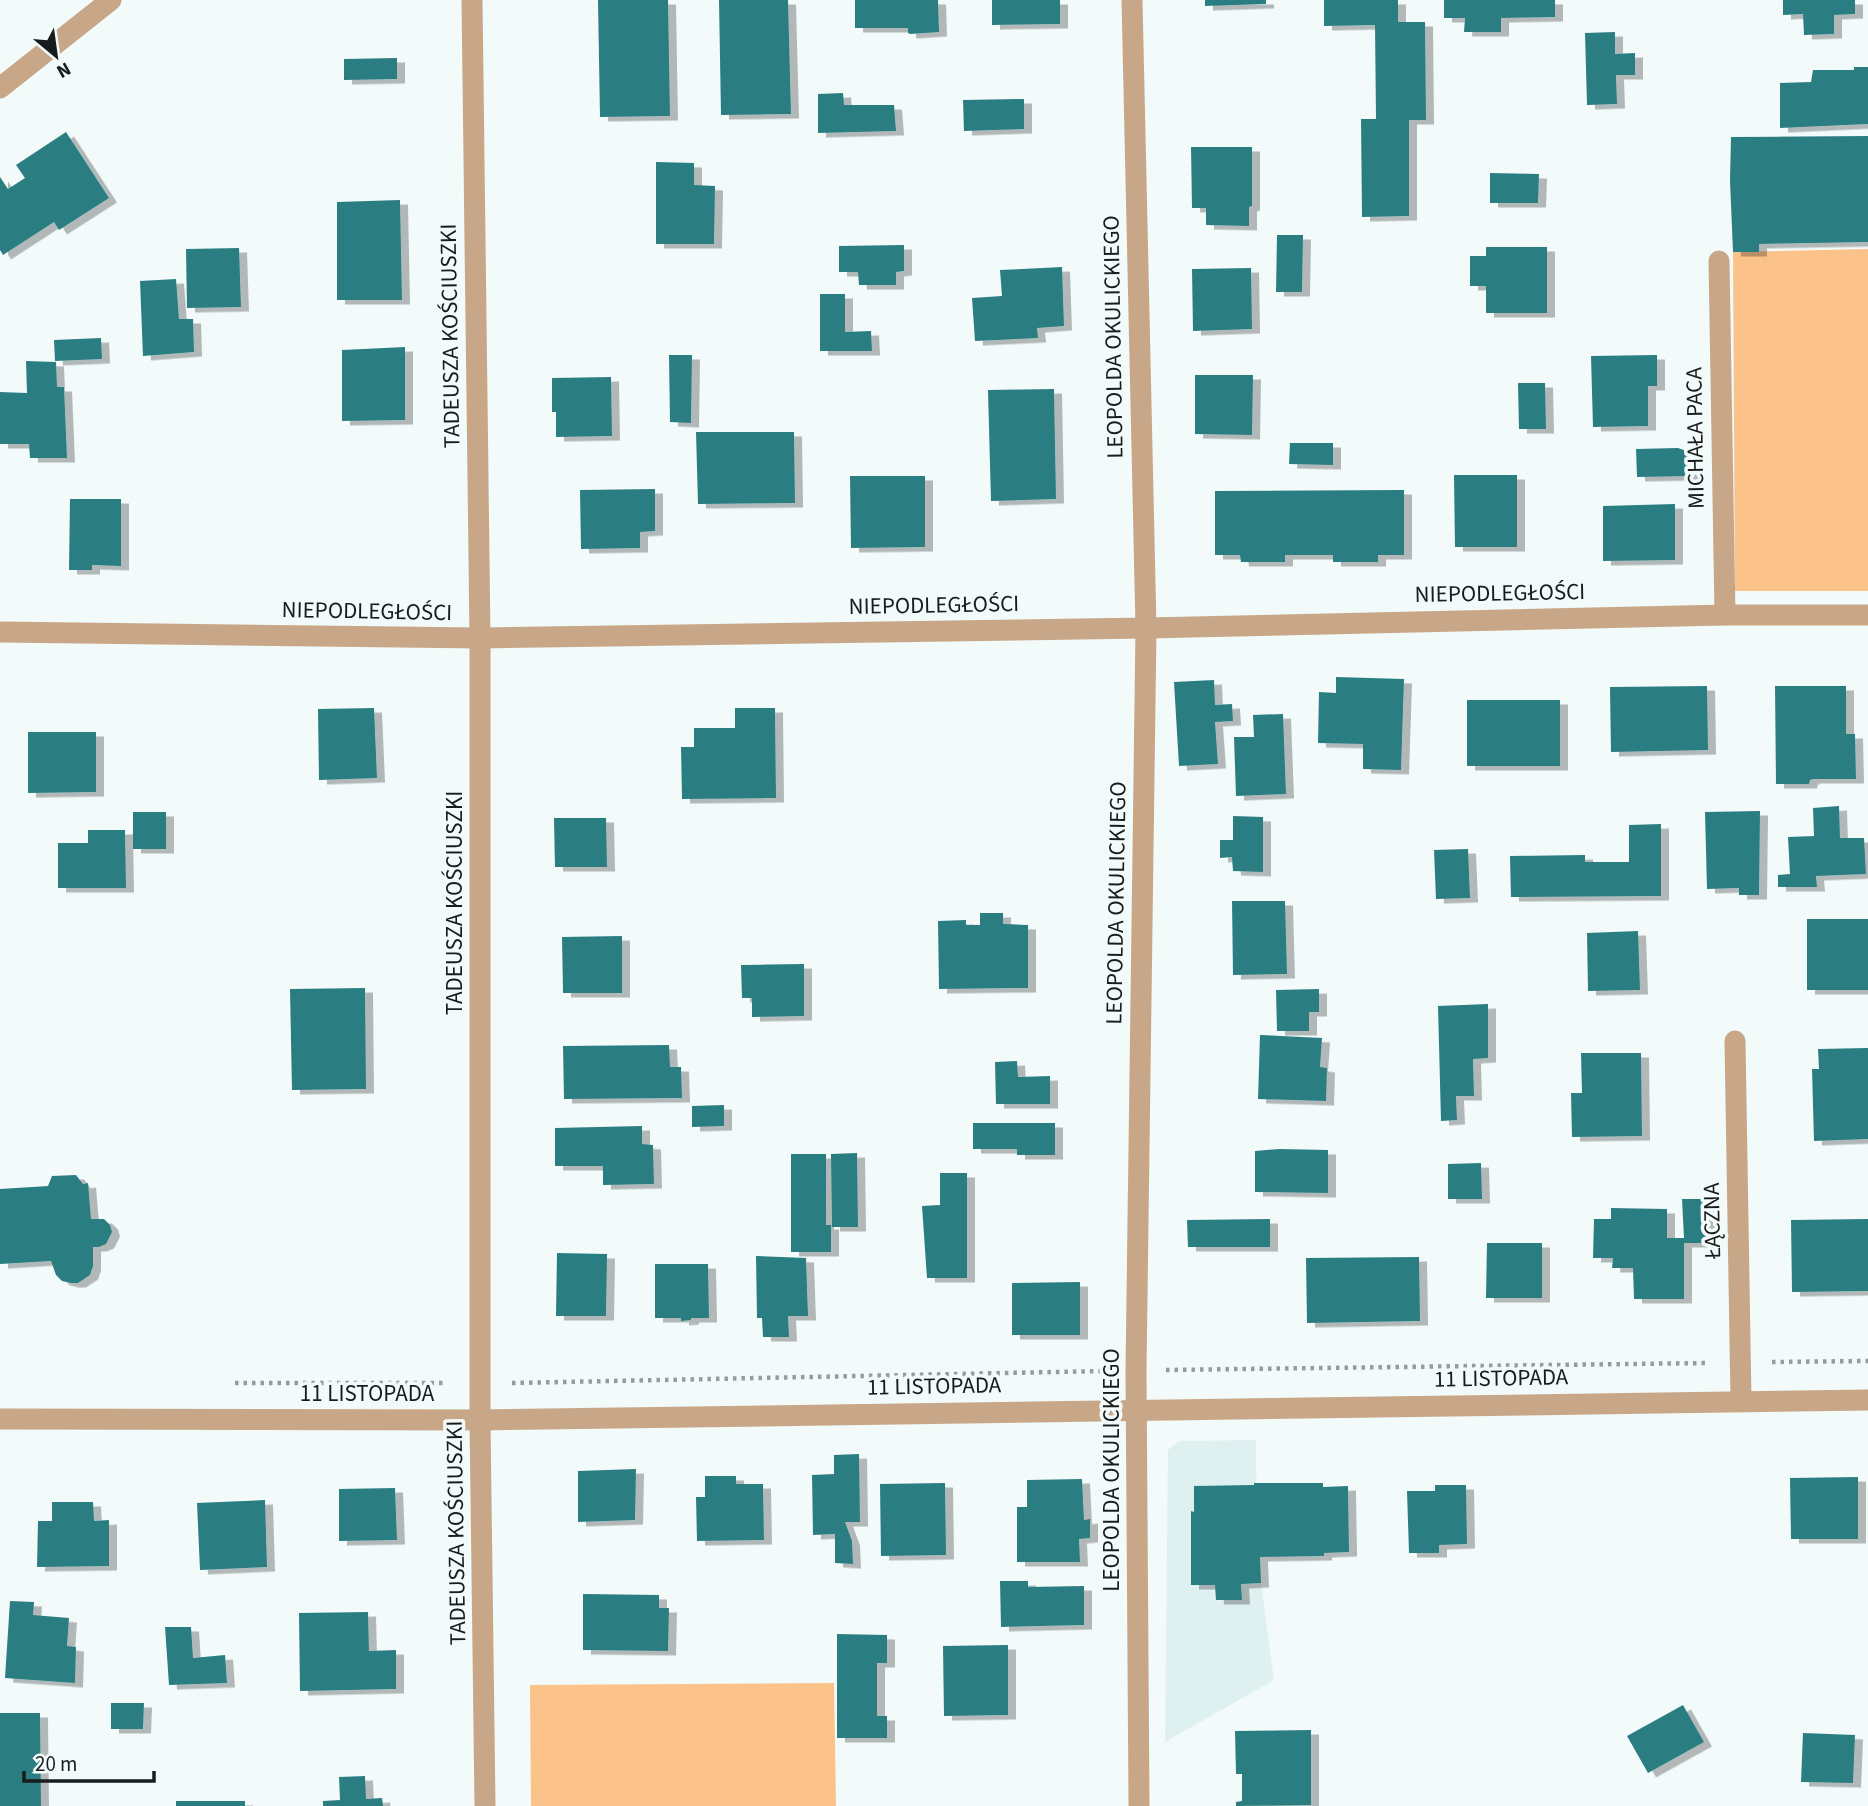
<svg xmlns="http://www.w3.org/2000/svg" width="1868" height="1806" font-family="'Source Sans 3',sans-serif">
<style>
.built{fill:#dff0f1}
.green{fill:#fbc28a}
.building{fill:#2c7e82;filter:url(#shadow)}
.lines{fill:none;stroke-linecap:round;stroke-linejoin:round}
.path{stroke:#969b9b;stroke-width:4.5;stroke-dasharray:3.5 5;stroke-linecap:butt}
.street{stroke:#c8a788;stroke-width:21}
.labels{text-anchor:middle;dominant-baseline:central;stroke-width:7;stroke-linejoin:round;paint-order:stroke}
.street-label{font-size:23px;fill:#191c1c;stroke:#f3fafa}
</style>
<defs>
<filter id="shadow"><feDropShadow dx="8" dy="4.5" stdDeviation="0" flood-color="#0004"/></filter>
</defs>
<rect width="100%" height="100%" fill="#f3fafa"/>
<polygon class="built" points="1256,1440 1257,1556 1260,1557 1261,1583 1274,1680 1165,1742 1168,1450 1179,1441"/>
<g class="green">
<polygon points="1868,249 1868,591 1735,591 1733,252"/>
<polygon points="834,1683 836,1806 531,1806 530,1685"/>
</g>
<g class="building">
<polygon points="598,0 668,0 670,116 600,117"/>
<polygon points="719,0 788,0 791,114 721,115"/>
<polygon points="855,0 938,0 939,32 910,34 908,33 908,28 855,28"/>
<polygon points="992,0 1060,0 1060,24 992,25"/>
<polygon points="1205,0 1266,0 1266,4 1205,6"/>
<polygon points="1324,0 1398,0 1398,22 1425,22 1426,120 1409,120 1409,216 1362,217 1361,119 1376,119 1375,25 1324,26"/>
<polygon points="1444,0 1555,0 1555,17 1501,18 1501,32 1464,32 1465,18 1444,18"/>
<polygon points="1783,0 1855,0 1855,14 1834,15 1834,34 1804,35 1803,14 1783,15"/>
<polygon points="1615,32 1615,54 1635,53 1635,75 1616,75 1617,104 1587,105 1585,33"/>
<polygon points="397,58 397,79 344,80 344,59"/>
<polygon points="1854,67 1868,67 1868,124 1780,128 1780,83 1811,82 1813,70 1854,70"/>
<polygon points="843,93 844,105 894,105 896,131 818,133 818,94"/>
<polygon points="1024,99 1024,129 964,131 963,100"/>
<polygon points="66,132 109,198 59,230 54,222 3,255 0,250 0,177 8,189 25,178 16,165"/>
<polygon points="1868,136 1868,242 1759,244 1759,252 1733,252 1730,181 1731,137"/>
<polygon points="1191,147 1252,147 1252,206 1249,207 1249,226 1206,225 1206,208 1192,208"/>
<polygon points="656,162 694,163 694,185 715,186 714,244 656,244"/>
<polygon points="1490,173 1539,174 1538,203 1490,203"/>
<polygon points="400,200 402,300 337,300 337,202"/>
<polygon points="1277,235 1303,235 1302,292 1276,292"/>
<polygon points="904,245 904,271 896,272 896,285 859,285 858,272 839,272 839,246"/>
<polygon points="1486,247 1547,247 1547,313 1486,313 1486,286 1470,286 1470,256 1486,256"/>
<polygon points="239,248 241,307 187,308 186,249"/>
<polygon points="1062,267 1064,326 1037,328 1038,338 975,341 972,298 1002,296 1000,270"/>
<polygon points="1251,268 1252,329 1193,331 1192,269"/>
<polygon points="176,279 179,319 193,319 194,352 143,356 140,281"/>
<polygon points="820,294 845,294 845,332 871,331 872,351 820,351"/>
<polygon points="101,338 102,359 55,361 54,340"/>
<polygon points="405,347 405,420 342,421 342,350"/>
<polygon points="669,355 692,355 691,423 670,422"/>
<polygon points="1657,355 1657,386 1648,386 1648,426 1593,427 1591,356"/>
<polygon points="26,361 56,362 57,387 64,387 67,458 30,458 29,444 0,444 0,392 27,393"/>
<polygon points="1195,375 1253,375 1252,435 1195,434"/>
<polygon points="611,377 612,436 556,437 556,412 552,412 552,378"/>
<polygon points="1518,383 1545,383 1546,429 1519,429"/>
<polygon points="1054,389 1056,499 991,501 988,390"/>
<polygon points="696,432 794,432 795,503 698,504"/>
<polygon points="1290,443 1333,443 1333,465 1289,464"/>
<polygon points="1678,448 1692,453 1692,476 1637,477 1636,449"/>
<polygon points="1454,475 1517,475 1517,547 1455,547"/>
<polygon points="850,476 925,476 925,547 851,548"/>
<polygon points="655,489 655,531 640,532 640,548 581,549 580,490"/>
<polygon points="1404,490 1404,555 1378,555 1378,562 1333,562 1333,555 1285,555 1285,562 1241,562 1240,555 1215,555 1215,491"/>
<polygon points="70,499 121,499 121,566 92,565 92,570 69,570"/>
<polygon points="1675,504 1675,560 1603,561 1603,506"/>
<polygon points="1336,677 1404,679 1401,770 1363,769 1363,744 1318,743 1319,692 1336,693"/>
<polygon points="1214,680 1215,705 1232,704 1233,721 1215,722 1218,764 1179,766 1174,682"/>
<polygon points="1707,686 1708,750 1611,752 1610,687"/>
<polygon points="1775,686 1846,686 1846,734 1855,734 1856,779 1813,779 1810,780 1809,784 1776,784"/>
<rect x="1467" y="700" width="93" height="66"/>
<polygon points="374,708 377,778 319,780 318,709"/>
<polygon points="735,708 775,708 776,798 682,799 681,747 694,747 694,728 735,728"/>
<polygon points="1283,714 1286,794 1236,796 1234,737 1254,737 1253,715"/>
<polygon points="28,732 96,732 96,792 28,793"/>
<polygon points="1839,806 1840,838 1864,838 1866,874 1816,876 1817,887 1778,887 1778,875 1790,874 1788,837 1814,836 1813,808"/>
<polygon points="1760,811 1759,895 1739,895 1739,888 1707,889 1705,812"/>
<rect x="133" y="812" width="33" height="37"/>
<polygon points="1233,816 1263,817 1263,872 1233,871 1232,857 1220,858 1220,840 1233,840"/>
<polygon points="554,818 606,818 607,867 555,867"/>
<polygon points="1661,824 1661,896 1511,897 1510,856 1585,855 1585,862 1629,862 1629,825"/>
<polygon points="88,830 125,830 126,888 58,888 58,843 88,843"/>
<polygon points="1468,849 1470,898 1436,899 1434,850"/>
<polygon points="1232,901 1285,901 1287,974 1233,975"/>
<polygon points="980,913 1003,913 1003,924 1028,925 1028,988 939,989 938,921 966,920 966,925 980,925"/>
<rect x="1807" y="919" width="61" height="71"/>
<polygon points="1638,931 1640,990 1588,991 1587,933"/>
<polygon points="622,936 622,993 563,993 562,937"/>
<polygon points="804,964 804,1016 752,1017 752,998 742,998 741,965"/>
<polygon points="365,988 366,1089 292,1090 290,989"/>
<polygon points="1319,989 1319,1012 1309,1012 1309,1031 1277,1031 1276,990"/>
<polygon points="1488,1004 1488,1058 1473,1059 1474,1096 1456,1096 1457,1120 1441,1121 1438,1006"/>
<polygon points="1260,1035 1322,1038 1320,1067 1327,1068 1326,1101 1258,1099"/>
<polygon points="669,1045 670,1067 681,1067 682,1098 564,1099 563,1046"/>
<polygon points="1868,1048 1868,1139 1814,1141 1812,1069 1819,1069 1818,1049"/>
<polygon points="1581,1053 1641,1053 1642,1136 1572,1137 1571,1093 1582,1093"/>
<polygon points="1017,1061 1018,1077 1050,1076 1050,1104 996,1104 995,1062"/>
<polygon points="724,1105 724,1126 692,1127 692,1106"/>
<polygon points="973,1123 1055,1123 1055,1155 1017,1155 1017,1149 973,1149"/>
<polygon points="642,1126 642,1144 653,1145 654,1184 603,1185 603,1166 555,1166 555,1128"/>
<polygon points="1279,1149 1328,1150 1328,1193 1255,1192 1255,1151"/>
<polygon points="857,1153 858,1227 832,1227 831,1154"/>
<polygon points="791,1154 826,1154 826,1225 831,1225 831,1252 791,1252"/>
<polygon points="1481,1163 1482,1199 1448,1199 1448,1164"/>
<polygon points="940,1173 967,1173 967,1278 927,1278 922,1206 940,1205"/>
<polygon points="76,1175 83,1184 88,1183 91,1219 104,1219 110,1225 112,1232 106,1244 99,1247 93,1247 93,1266 90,1275 78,1283 71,1283 62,1281 56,1275 51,1261 0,1264 0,1189 48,1186 52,1176"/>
<polygon points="1682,1199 1709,1199 1710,1243 1684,1243 1684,1299 1634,1299 1633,1268 1612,1268 1613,1258 1593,1258 1594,1219 1611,1219 1611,1208 1667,1209 1667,1238 1684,1238"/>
<polygon points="1270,1219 1270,1247 1188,1247 1187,1220"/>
<polygon points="1868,1219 1868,1291 1792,1292 1791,1220"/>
<polygon points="1487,1243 1542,1243 1542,1298 1486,1298"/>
<polygon points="557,1253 607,1254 606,1316 556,1316"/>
<polygon points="756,1256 806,1258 808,1316 788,1316 789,1337 763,1337 762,1318 757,1318"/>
<polygon points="1419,1257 1420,1321 1307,1323 1306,1258"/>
<polygon points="655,1264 708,1264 709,1318 691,1318 691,1320 681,1321 681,1318 655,1318"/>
<polygon points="1080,1282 1080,1335 1012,1335 1012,1283"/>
<polygon points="859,1454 860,1522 845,1522 852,1541 853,1564 835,1563 835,1534 813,1535 812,1475 834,1474 834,1455"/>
<polygon points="636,1469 635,1520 578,1522 578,1471"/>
<polygon points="705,1476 736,1476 736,1484 763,1484 764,1540 697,1541 696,1497 705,1497"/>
<polygon points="1858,1477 1858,1539 1791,1539 1790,1478"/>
<polygon points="1082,1479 1084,1520 1090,1519 1090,1538 1079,1539 1080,1562 1017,1562 1017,1507 1027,1507 1027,1480"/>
<polygon points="945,1483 946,1555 881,1556 880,1484"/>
<polygon points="1254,1483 1323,1483 1323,1487 1348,1486 1349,1552 1324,1553 1324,1556 1260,1557 1261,1583 1241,1584 1242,1600 1216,1600 1215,1585 1191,1585 1191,1511 1194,1512 1194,1486 1254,1485"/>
<polygon points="1435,1485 1466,1485 1467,1544 1439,1545 1439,1553 1409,1553 1407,1491 1435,1491"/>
<polygon points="395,1488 397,1540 339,1541 339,1489"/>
<polygon points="265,1500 267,1567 200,1570 197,1503"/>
<polygon points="52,1502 93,1502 94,1521 109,1520 109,1566 37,1567 38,1521 52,1521"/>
<polygon points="1000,1581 1028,1581 1028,1587 1084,1586 1084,1625 1001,1627"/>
<polygon points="583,1594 659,1595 659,1608 669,1608 668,1651 583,1650"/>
<polygon points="10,1601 34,1602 33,1615 69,1618 67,1646 76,1647 75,1683 5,1678"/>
<polygon points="368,1612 369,1651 396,1650 396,1689 300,1691 299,1613"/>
<polygon points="165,1627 191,1627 193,1658 225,1655 227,1683 169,1685"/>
<polygon points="837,1634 887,1635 887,1663 877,1663 877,1716 887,1716 887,1738 837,1738"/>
<polygon points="1008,1645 1008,1715 944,1716 943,1646"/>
<polygon points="111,1703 144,1703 143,1729 111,1729"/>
<polygon points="1683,1705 1704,1742 1648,1773 1627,1736"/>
<polygon points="0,1713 40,1713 41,1806 0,1806"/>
<polygon points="1311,1730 1311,1805 1236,1806 1236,1802 1242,1801 1242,1774 1236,1774 1235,1731"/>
<polygon points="1803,1733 1855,1735 1853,1783 1801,1782"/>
<polygon points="365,1776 366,1799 382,1798 383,1806 323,1806 323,1801 340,1800 339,1777"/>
<rect x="176" y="1801" width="69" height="5"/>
</g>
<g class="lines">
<g class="path">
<polyline points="1772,1362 1868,1361"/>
<polyline points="1166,1370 1707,1363"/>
<polyline points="235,1383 447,1383"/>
<polyline points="512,1383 1105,1371"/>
</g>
<g class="street">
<polyline points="472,0 480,638 480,1420 485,1806"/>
<polyline points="1132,0 1146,628 1136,1371 1139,1806"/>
<polyline points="0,88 111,0"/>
<polyline points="1719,261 1725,615"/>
<polyline points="0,632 480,638 1146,628 1725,615 1868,615"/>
<polyline points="1735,1041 1741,1401"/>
<polyline points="0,1419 480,1420 1868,1400"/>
</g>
</g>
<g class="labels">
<g class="street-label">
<text transform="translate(450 336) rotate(-91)">TADEUSZA KOŚCIUSZKI</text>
<text transform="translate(1113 337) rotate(-91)">LEOPOLDA OKULICKIEGO</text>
<text transform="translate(1695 438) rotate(-91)">MICHAŁA PACA</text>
<text transform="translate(1500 593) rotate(-1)">NIEPODLEGŁOŚCI</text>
<text transform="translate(934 605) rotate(-1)">NIEPODLEGŁOŚCI</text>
<text transform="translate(367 611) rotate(1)">NIEPODLEGŁOŚCI</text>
<text transform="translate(454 903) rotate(-90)">TADEUSZA KOŚCIUSZKI</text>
<text transform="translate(1116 903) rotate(-89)">LEOPOLDA OKULICKIEGO</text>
<text transform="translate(1712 1221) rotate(-91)">ŁĄCZNA</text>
<text transform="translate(1501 1378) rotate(-1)">11 LISTOPADA</text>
<text transform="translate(934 1386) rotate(-1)">11 LISTOPADA</text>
<text x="367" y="1393">11 LISTOPADA</text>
<text transform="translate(1111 1470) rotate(-90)">LEOPOLDA OKULICKIEGO</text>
<text transform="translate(456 1533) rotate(-91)">TADEUSZA KOŚCIUSZKI</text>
</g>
</g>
<g transform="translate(56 56) rotate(151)" stroke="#f3fafa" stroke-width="5" paint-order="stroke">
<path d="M0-5L12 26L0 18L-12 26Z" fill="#191c1c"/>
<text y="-10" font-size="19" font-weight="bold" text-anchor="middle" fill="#191c1c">N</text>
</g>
<path d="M24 1771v10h130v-10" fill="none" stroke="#191c1c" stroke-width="3.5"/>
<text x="35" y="1771" font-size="21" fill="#191c1c" stroke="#f3fafa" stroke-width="5" paint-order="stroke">20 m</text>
</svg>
